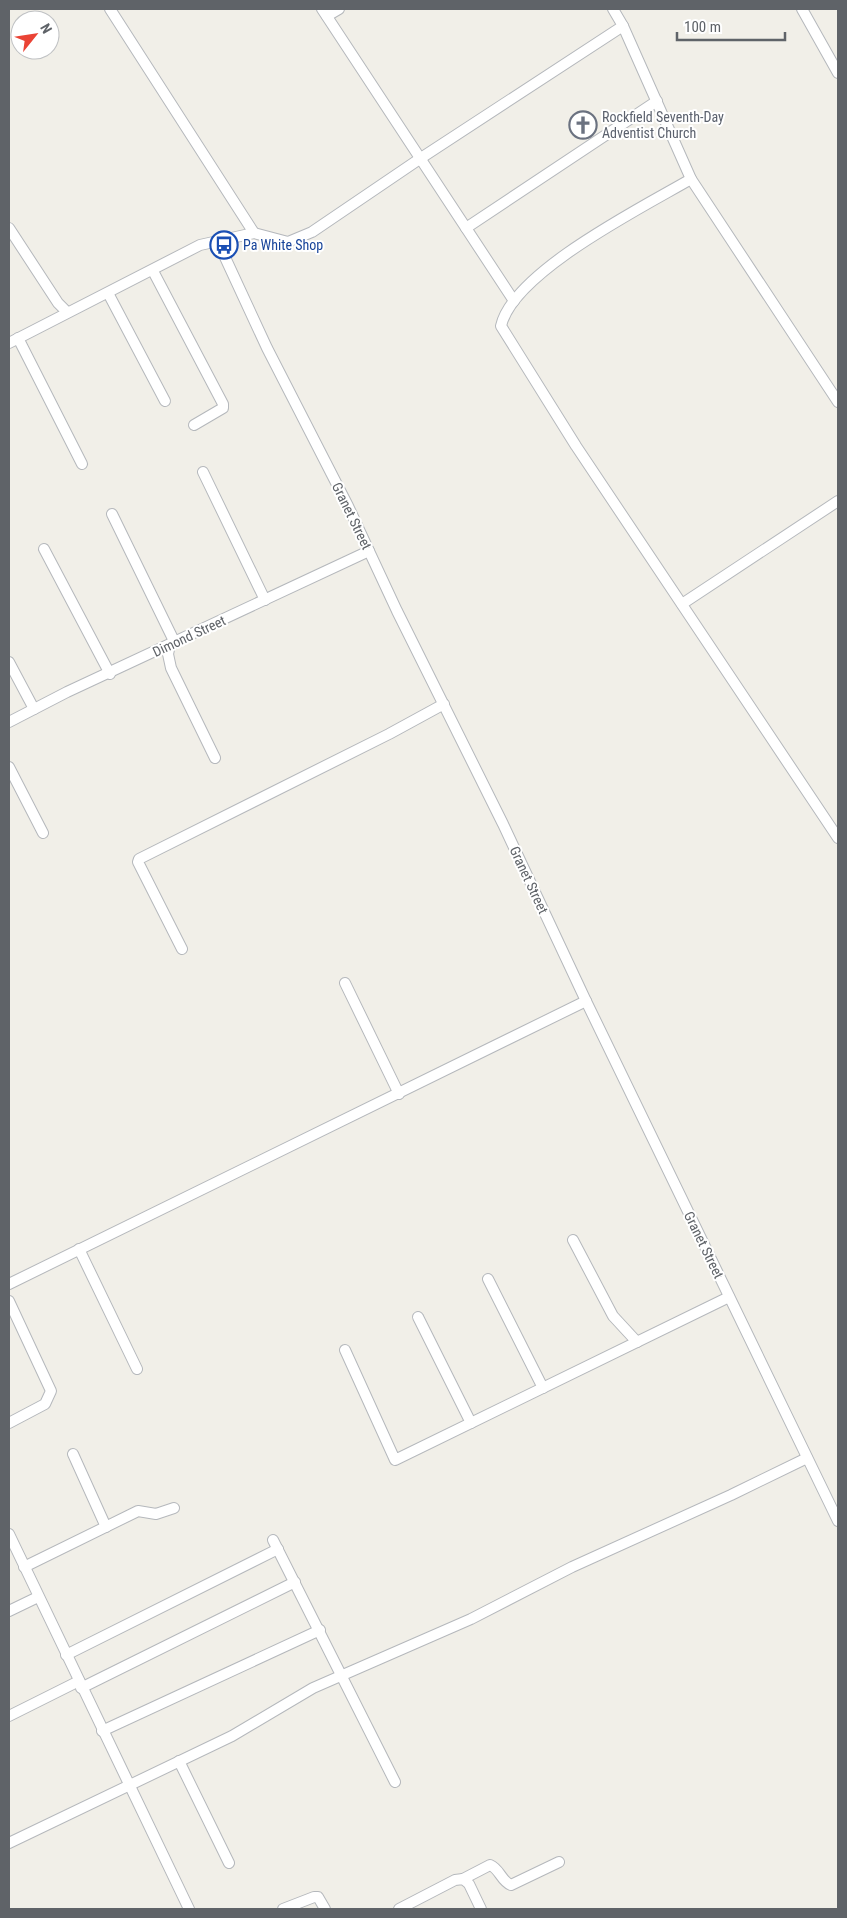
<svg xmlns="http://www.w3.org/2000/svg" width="847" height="1918" font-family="'Roboto Condensed',sans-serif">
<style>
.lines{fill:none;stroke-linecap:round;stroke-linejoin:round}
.minor-casing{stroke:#b5b8bc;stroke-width:12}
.minor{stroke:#fff;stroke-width:10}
.labels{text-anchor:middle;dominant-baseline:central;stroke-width:4;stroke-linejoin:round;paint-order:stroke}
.worship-label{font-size:14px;fill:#5b616d;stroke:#fff;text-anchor:start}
.transit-label{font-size:14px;fill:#164399;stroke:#fff;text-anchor:start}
.street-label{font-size:14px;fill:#5f6368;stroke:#fff}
</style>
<rect width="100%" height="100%" fill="#f1efe8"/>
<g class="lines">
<g class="minor-casing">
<g id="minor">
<polyline points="110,9 254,233"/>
<polyline points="322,9 514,301"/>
<polyline points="802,9 838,73"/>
<polyline points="327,16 339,9"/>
<polyline points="623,26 691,179 838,402"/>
<path d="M 691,179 C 643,207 513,272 501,326 L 576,446 L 838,838"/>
<polyline points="9,228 58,303 67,312"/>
<polyline points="466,228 657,101"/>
<polyline points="217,240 267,348 348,506 397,611 503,824 586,1001 838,1521"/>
<polyline points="153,271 223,404 223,408 194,425"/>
<polyline points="108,293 165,401"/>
<polyline points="18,338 82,464"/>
<polyline points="9,343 200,245 254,233 288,242 312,232 421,158 623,26 613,9"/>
<polyline points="203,472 265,600"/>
<polyline points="112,514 175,643"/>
<polyline points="44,549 110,674"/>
<polyline points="682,604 838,501"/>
<polyline points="170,645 168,654 171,668 215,758"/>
<polyline points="9,662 34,709"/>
<polyline points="9,722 67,692 369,551"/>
<polyline points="9,767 43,833"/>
<polyline points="182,949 138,862 139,859 389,734 444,704"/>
<polyline points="345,983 399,1094"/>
<polyline points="573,1240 613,1316 637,1342"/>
<polyline points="79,1249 137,1369"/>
<polyline points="488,1279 543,1388"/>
<polyline points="9,1284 586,1001"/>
<polyline points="9,1301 51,1391 45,1404 9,1423"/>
<polyline points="418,1317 471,1423"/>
<polyline points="345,1350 395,1460 729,1297"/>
<polyline points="73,1454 106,1527"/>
<polyline points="9,1534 189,1909"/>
<polyline points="273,1540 395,1782"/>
<polyline points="24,1567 138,1511 156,1514 174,1508"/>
<polyline points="9,1611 38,1597"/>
<polyline points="66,1655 278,1549"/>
<polyline points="81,1688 295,1582"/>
<polyline points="9,1716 79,1681"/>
<polyline points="102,1731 320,1630"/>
<polyline points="179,1761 229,1863"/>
<polyline points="9,1843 232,1736 313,1688 471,1619 572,1567 731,1495 807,1458"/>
<path d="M 463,1879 L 490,1865 C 500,1869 501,1881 511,1885 L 559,1862"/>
<polyline points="283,1909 314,1897 318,1897 325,1909"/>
<polyline points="399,1909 455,1880 463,1879 469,1884 481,1909"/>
</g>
</g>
<use href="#minor" class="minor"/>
</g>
<defs>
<g id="church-ring" transform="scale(1.4375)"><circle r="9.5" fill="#fff" stroke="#6b7280" stroke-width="1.5"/><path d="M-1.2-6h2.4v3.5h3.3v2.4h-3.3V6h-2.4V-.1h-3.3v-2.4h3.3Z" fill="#6b7280"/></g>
<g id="bus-ring" transform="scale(1.4375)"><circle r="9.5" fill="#fff" stroke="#1a4fb4" stroke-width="1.5"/><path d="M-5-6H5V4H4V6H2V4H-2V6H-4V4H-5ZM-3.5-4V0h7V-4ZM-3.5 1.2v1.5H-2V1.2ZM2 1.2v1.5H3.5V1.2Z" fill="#1a4fb4"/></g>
</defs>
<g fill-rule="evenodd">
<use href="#church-ring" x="583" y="125"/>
<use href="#bus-ring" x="224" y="245"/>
</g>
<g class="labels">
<g class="worship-label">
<text x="602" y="117">Rockfield Seventh-Day<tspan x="602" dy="16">Adventist Church</tspan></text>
</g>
<g class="transit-label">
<text x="243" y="245">Pa White Shop</text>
</g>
<g class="street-label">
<text transform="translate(352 516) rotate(64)">Granet Street</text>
<text transform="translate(189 636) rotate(-25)">Dimond Street</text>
<text transform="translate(529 880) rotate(65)">Granet Street</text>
<text transform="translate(704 1245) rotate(64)">Granet Street</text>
</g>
</g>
<rect width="847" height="1918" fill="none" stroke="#5f6368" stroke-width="20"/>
<g transform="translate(35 35) rotate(60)"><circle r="24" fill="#ffffff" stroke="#bfc1c3"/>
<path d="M0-4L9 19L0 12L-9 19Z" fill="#ea4335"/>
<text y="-8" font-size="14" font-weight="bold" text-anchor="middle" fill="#5f6368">N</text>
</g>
<path d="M677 32v8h108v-8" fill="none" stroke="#5f6368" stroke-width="2.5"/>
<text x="684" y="32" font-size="15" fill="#5f6368" stroke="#ffffff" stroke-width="4" paint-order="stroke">100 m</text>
</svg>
